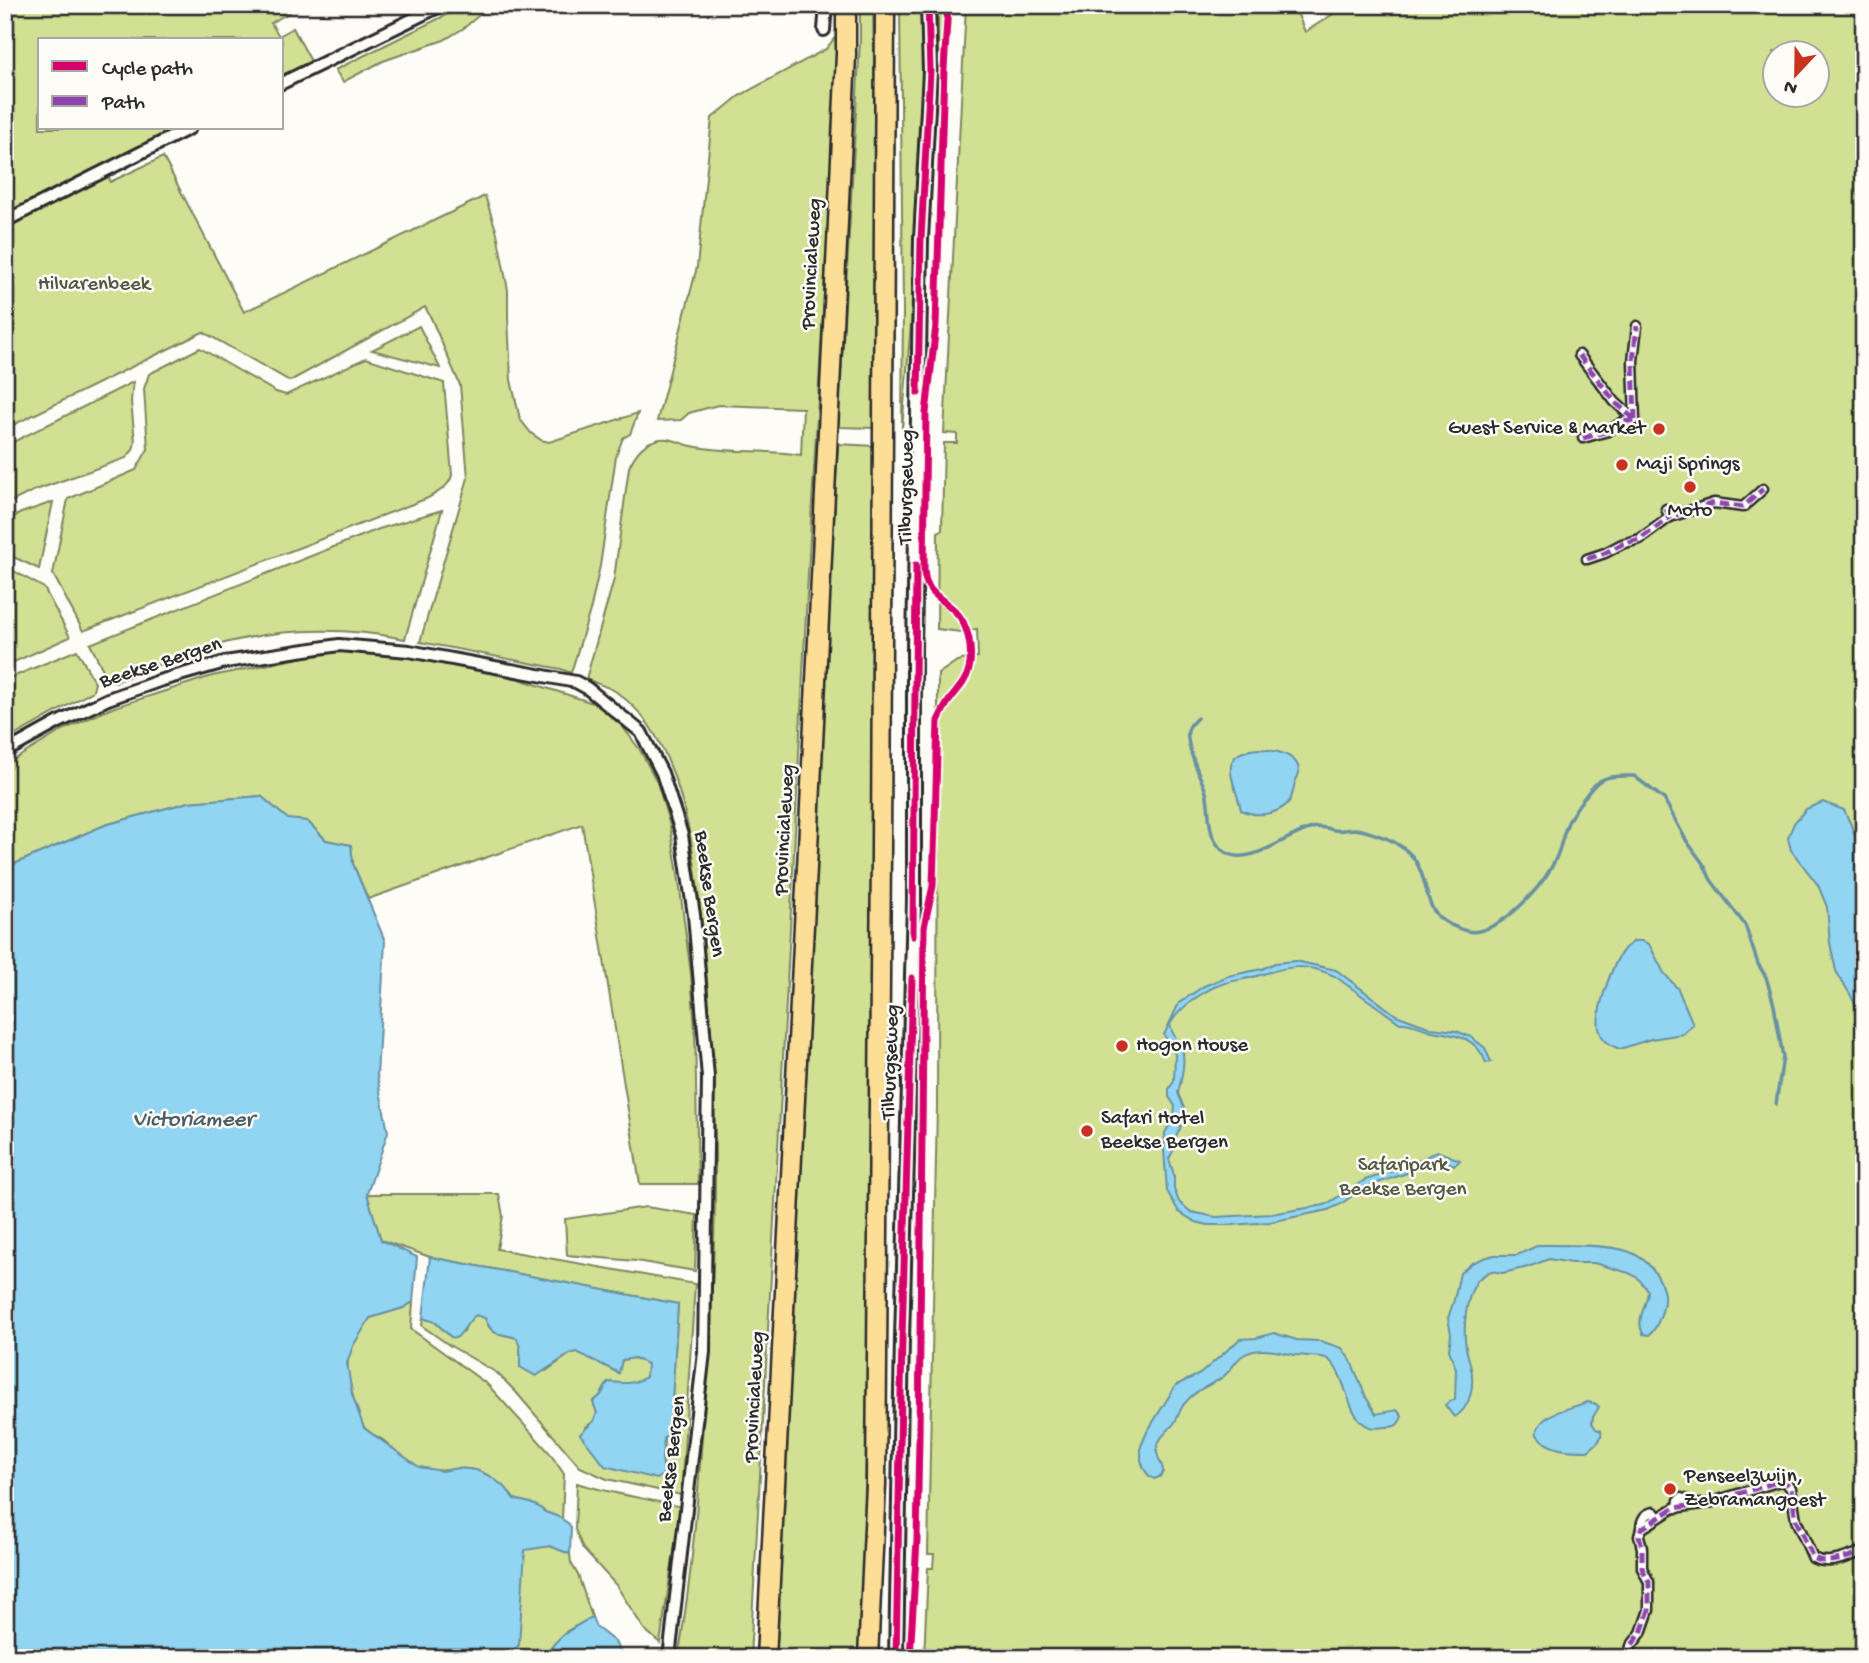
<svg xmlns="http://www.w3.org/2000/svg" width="1869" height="1663" font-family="'Gochi Hand',sans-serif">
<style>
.green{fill:#d1e093;stroke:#7e865f;stroke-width:2;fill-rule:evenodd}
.water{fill:#91d5f3;stroke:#6891a3;stroke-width:2}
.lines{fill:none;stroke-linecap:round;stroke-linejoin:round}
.stream{stroke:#6891a3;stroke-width:3.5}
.pedestrian-casing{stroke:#2b2b2b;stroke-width:13}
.minor-casing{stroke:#2b2b2b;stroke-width:16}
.tertiary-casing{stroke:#2b2b2b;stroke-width:18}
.trunk-casing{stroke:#2b2b2b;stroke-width:23}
.pedestrian{stroke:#fdfcf7;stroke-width:8}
.minor{stroke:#fdfcf7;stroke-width:10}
.tertiary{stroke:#fdfcf7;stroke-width:12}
.trunk{stroke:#fdde96;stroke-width:18}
.quiet{stroke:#8e44ad;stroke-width:5;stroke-dasharray:10 5;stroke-linecap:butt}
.cycleway-casing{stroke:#fdfcf7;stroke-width:11}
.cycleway{stroke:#d6006c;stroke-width:7}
.poi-dot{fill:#c8321e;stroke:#fdfcf7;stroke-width:2.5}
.labels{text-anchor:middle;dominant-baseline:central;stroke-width:5;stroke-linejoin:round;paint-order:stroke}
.street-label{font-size:21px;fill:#2b2b2b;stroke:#fdfcf7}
.park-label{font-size:21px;fill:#545845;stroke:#fdfcf7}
.poi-label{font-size:21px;fill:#2b2b2b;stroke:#fdfcf7;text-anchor:start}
.water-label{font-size:23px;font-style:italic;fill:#4a5e67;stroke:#fdfcf7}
</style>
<rect width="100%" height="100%" fill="#fdfcf7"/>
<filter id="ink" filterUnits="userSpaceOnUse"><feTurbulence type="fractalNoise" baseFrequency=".0143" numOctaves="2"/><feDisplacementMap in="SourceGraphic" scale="14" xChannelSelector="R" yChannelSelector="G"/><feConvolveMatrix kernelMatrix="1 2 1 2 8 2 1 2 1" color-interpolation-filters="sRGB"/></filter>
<g filter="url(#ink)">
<g class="green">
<polygon points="5,5 302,5 271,23 279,36 293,28 312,63 282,78 282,40 40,40 40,128 181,128 107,163 110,182 163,157 244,312 485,196 497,233 508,290 508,317 511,380 520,419 531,433 541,440 549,442 638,413 630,434 623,438 616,456 600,566 591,607 571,673 561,669 420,642 468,478 460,385 431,318 425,307 290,381 203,332 5,429"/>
<polygon points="466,5 495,5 484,11 464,28 444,40 383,61 343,82 335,70"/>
<polygon points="860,5 873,5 876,193 875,428 838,427 860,41"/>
<polygon points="900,5 923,5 924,86 915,276 902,429 903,309"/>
<polygon points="938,5 947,5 939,153 938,151"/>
<path d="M 966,5 L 1294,5 L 1305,32 L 1347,5 L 1864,5 L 1864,1658 L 924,1658 L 928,1568 L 933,1568 L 934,1554 L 928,1554 L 937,1106 L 938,674 L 957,661 L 978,657 L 977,629 L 961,632 L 937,629 L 938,532 L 942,530 L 944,443 L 957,443 L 957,434 L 944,433 ZM 1774,52 L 1816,52 L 1816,94 L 1774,94 Z"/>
<path d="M 837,35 L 835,101 L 808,574 L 792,892 L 750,1658 L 678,1658 C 693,1571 699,1483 705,1395 C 710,1325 715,1255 715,1185 C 716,1102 711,1019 703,937 C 696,870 690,798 657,738 C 647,720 632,703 615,691 C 606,686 595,683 586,679 L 614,579 L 629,467 C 636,452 644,442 660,439 C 673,437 680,444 692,446 C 728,454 766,449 801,455 L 803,408 L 718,405 L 689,413 L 681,420 L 657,421 L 697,267 L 712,118 L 739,96 L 826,49 Z"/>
<polygon points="419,326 440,368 372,350"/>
<path d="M 200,348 L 276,392 L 286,395 L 366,358 L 444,383 L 452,475 C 449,487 438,492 428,498 L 83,631 L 53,574 L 68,499 L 136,470 L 148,449 L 144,389 L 149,374 Z"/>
<polygon points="133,382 131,401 135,442 133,450 126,458 33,491 5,505 5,446"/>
<path d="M 838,444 L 875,446 C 869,837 875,1229 861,1620 L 858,1658 L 773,1658 Z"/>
<polygon points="53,502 39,569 5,553 5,521 21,513"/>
<path d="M 442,510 L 405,639 C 348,628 289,628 233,641 C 193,650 154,667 116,682 L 108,680 L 90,644 L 379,529 Z"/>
<polygon points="5,566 44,588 70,637 5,666"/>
<polygon points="77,650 95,683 93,691 5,741 5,680"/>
<polygon points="339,650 411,658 519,679 599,705 619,722 640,750 657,782 670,826 678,874 691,974 695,1030 698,1184 640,1184 582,824 368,899 353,864 351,845 326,840 307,821 288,820 261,796 189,802 105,825 5,868 5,765 65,729 112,708 212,676"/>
<path d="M 367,1194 L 499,1194 L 503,1216 L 497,1249 L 695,1284 L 681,1495 L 607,1479 L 580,1467 L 515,1391 L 497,1373 L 449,1345 L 422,1326 L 423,1318 L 435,1322 L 451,1337 L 464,1331 L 468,1320 L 476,1315 L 485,1318 C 492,1338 499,1332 517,1338 L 520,1347 L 520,1367 L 546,1371 L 570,1354 L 578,1351 L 618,1373 L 622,1360 L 635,1358 L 648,1364 L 646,1377 C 634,1385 622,1384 608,1382 L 601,1395 L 593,1402 L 597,1413 L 594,1421 L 586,1427 L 664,1474 L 662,1458 L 664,1438 L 670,1432 L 678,1304 L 430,1257 L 381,1240 Z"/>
<polygon points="646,1207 697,1215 695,1271 636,1261 567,1255 565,1219"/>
<path d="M 413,1302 L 411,1329 L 488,1385 L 549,1452 L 564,1474 L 562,1519 L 545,1512 L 539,1507 L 530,1503 L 514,1499 C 500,1480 480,1466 455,1469 C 443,1471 429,1472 418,1467 C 405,1461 394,1449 383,1440 C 378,1437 369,1433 365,1428 C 357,1420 346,1373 348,1361 C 350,1346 361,1331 370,1318 L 403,1308 Z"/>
<path d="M 577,1483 C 611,1494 646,1498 681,1507 L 660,1643 L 644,1629 L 616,1585 L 583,1549 L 575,1529 Z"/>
<polygon points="550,1546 570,1554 571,1563 578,1575 592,1617 567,1631 547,1653 546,1658 505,1658 512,1649 525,1549"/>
</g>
<g class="water">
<path d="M 1259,749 C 1272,750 1299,753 1299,772 C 1299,775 1296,780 1295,782 C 1293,789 1293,798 1288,803 C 1276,816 1255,817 1241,810 C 1236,783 1213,752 1259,749 Z"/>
<polygon points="261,796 288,819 307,821 326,840 351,845 353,864 385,941 377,1076 388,1132 367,1194 381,1240 417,1257 413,1302 403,1308 370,1318 353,1346 347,1363 352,1394 364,1428 419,1467 442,1471 458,1468 476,1470 490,1476 506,1488 514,1499 530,1503 539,1507 545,1512 559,1517 569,1524 571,1528 570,1554 550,1546 525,1550 519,1645 505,1658 5,1658 5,868 105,825 189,802"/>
<polygon points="1823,802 1844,810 1851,825 1864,861 1864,1022 1850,994 1836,971 1830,943 1827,907 1818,885 1791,850 1788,838 1794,823 1806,809"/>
<path d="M 1634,941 L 1642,941 L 1649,944 L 1664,973 L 1678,989 L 1693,1024 L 1683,1034 L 1651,1039 L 1620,1049 C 1611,1046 1603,1041 1600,1032 C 1593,1014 1613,962 1625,948 C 1628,945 1631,944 1634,941 Z"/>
<path d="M 1295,961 L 1336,970 L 1396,1015 L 1431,1028 L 1456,1031 L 1471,1037 L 1485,1048 L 1491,1062 L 1486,1063 C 1477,1037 1456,1035 1432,1031 C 1421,1028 1412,1022 1400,1023 L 1336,977 C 1306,962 1288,966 1257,976 C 1247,979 1236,980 1225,983 C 1205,989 1181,1006 1170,1024 C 1171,1034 1178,1040 1182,1049 C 1186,1059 1181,1082 1178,1093 L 1184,1108 L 1180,1129 L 1174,1141 L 1174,1149 L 1169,1159 L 1174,1175 L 1174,1189 L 1179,1202 L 1191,1212 L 1216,1217 L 1271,1214 L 1325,1205 L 1365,1180 L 1404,1168 L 1437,1151 L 1460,1160 L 1455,1165 L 1438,1159 L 1413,1171 L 1363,1188 L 1341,1204 L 1328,1210 L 1270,1222 L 1232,1225 L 1208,1225 L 1196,1222 L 1179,1212 L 1167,1191 L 1164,1150 L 1165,1133 L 1174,1117 L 1175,1106 L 1169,1097 L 1169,1089 L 1174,1081 L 1175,1054 L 1164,1035 L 1179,1003 L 1204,986 L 1228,976 L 1262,969 L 1275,963 Z"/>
<path d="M 1539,1245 C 1560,1245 1615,1244 1632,1253 C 1648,1260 1662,1277 1664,1295 C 1665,1307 1658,1328 1649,1335 L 1643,1334 C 1635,1319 1647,1306 1648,1291 L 1638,1278 L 1629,1273 L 1594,1263 L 1571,1263 L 1549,1259 L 1528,1267 L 1503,1273 L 1491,1271 C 1486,1274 1478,1278 1475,1284 C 1465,1302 1463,1329 1466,1348 C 1467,1354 1469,1358 1470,1364 C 1475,1382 1472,1408 1454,1417 L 1445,1405 L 1455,1399 L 1456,1369 L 1449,1350 L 1451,1334 L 1448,1318 L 1454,1300 L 1460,1273 L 1472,1263 L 1484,1258 L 1494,1255 L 1517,1255 Z"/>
<path d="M 430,1257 L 678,1304 L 670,1433 L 664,1438 L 662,1458 L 664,1474 L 657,1479 L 605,1466 L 580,1434 L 594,1421 L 597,1413 L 593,1402 L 601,1395 L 608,1382 C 622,1383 634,1385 646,1377 L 647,1364 L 635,1358 L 622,1360 L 619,1373 L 577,1352 L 570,1354 L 536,1376 L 520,1367 L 520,1347 L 517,1338 C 499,1332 493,1338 485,1318 L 476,1315 C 467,1321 465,1331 456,1338 L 451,1337 L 435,1322 L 423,1318 Z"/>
<path d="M 1274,1333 L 1297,1340 L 1320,1341 L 1342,1348 L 1351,1361 L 1366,1397 L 1376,1414 L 1397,1410 L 1402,1416 C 1399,1425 1396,1427 1386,1427 C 1380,1427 1375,1429 1370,1427 C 1345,1419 1348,1371 1326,1358 C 1316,1356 1305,1356 1295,1355 C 1278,1352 1258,1345 1242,1356 C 1234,1362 1230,1373 1220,1379 C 1208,1386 1194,1391 1185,1403 C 1180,1408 1179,1416 1175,1422 C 1169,1431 1159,1436 1157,1448 C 1154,1460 1174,1473 1154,1479 L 1149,1476 L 1144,1469 L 1141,1460 L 1141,1446 L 1147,1432 L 1176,1385 L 1200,1374 L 1240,1339 L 1256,1338 Z"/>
<path d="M 1588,1402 L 1596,1404 L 1599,1407 L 1593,1417 L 1592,1423 L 1596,1429 L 1601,1431 C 1603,1440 1595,1445 1588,1451 C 1570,1451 1546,1451 1536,1433 C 1542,1411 1570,1409 1588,1402 Z"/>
<path d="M 592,1617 L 596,1627 L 615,1642 L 623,1658 L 546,1658 C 553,1637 575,1627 592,1617 Z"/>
</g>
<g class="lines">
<path class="stream" d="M 1197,718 C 1193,722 1189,725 1188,731 C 1186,741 1194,762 1198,772 C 1200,778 1204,785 1206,792 C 1210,806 1207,825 1214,839 C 1237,883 1289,829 1318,827 C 1324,827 1329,829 1334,830 C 1341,831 1348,829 1355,829 C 1365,830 1377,835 1386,838 C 1396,842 1410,852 1415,860 C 1433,888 1419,914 1458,928 C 1465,931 1472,933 1479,931 C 1509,924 1546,883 1557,856 C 1561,846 1563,835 1567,825 C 1571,814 1579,804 1587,794 C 1590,790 1594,785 1598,782 C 1608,775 1621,776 1634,776 L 1664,799 L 1686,840 L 1704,865 L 1711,880 L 1745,925 L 1758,964 L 1766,977 L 1774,1005 L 1783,1057 L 1776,1104"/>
<g class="pedestrian-casing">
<g id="pedestrian">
<polyline points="1579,355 1615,402 1635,420"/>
<polyline points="1635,420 1633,361 1637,326"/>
<polyline points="1583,438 1608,431 1623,422 1635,420"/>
<polyline points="1666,509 1670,517 1714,503 1743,507 1763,489"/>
<polyline points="1587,559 1605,553 1622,544 1640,539 1670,517"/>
<polyline points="1678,1508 1679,1500 1681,1498 1688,1500 1693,1505"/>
<path d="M 1641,1529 C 1641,1520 1645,1513 1654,1512 L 1658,1517"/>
<path d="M 1633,1658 L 1630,1651 L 1631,1646 L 1641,1633 L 1649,1610 L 1649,1582 L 1642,1568 L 1642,1548 L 1639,1536 L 1641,1529 L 1674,1508 L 1709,1503 L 1780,1481 L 1786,1483 L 1791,1488 L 1796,1520 L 1813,1558 C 1830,1566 1847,1557 1864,1551"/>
</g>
</g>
<g class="minor-casing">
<g id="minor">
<polyline points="824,30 826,5"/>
<polyline points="282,83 442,5"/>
<polyline points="5,221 190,128"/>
<polyline points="5,752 59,722 108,699 159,681 225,662 339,645 409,651 576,682 587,688 641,732 662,773 682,835 694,915 708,1077 704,1352 669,1658"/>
</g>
</g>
<g class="tertiary-casing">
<polyline id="tertiary" points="896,1658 902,1339 914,903 914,650 921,239 930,71 928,5"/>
</g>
<g class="trunk-casing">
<g id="trunk">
<polyline points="766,1658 808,848 846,55 846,5"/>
<polyline points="868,1658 876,1485 881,851 885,5"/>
</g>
</g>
<use href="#pedestrian" class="pedestrian"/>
<use href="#minor" class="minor"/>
<use href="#tertiary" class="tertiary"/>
<use href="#trunk" class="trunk"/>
<g class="quiet">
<polyline points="1579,355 1615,402 1635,420"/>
<polyline points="1635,420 1633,361 1637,326"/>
<polyline points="1583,438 1608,431 1623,422 1635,420"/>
<polyline points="1666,509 1670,517 1714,503 1743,507 1763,489"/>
<polyline points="1587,559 1605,553 1622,544 1640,539 1670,517"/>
<path d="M 1633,1658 L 1630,1651 L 1631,1646 L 1641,1633 L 1649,1610 L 1649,1582 L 1642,1568 L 1642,1548 L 1639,1536 L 1641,1529 L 1674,1508 L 1709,1503 L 1780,1481 L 1786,1483 L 1791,1488 L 1796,1520 L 1813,1558 C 1830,1566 1847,1557 1864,1551"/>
</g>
<g class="cycleway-casing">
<g id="cycleway">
<polyline points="918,393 921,239 930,71 928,5"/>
<polyline points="913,936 916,565"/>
<polyline points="896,1658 902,1339 912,978"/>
<path d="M 910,1658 L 917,1540 L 919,1439 L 924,927 L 933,886 L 938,721 C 942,712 946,704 952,697 C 959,688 966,681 969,669 C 973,651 969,625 955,611 C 940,596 925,594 924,569 L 926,413 L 936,325 L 944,69 L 948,5"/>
</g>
</g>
<use href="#cycleway" class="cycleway"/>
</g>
</g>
<g class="poi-dot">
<circle cx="1659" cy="429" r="7"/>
<circle cx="1622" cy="465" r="7"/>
<circle cx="1690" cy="487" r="7"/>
<circle cx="1122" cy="1046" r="7"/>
<circle cx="1087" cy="1131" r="7"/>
<circle cx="1670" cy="1489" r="7"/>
</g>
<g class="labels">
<g class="street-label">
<text transform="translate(813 264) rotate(-87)">Provincialeweg</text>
<text transform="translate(908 487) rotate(-89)">Tilburgseweg</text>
<text transform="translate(161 664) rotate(-18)">Beekse Bergen</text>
<text transform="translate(786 830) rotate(-87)">Provincialeweg</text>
<text transform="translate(708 894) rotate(82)">Beekse Bergen</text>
<text transform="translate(892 1062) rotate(-88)">Tilburgseweg</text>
<text transform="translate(756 1397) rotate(-87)">Provincialeweg</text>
<text transform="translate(673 1459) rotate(-83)">Beekse Bergen</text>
</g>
<g class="park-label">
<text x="94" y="285">Hilvarenbeek</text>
<text x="1403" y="1166">Safaripark<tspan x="1403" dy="24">Beekse Bergen</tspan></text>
</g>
<g class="poi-label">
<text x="1645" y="429" text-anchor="end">Guest Service &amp; Market</text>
<text x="1636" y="465">Maji Springs</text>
<text x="1690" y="511" text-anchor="middle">Moto</text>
<text x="1136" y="1046">Hogon House</text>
<text x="1101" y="1119">Safari Hotel<tspan x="1101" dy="24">Beekse Bergen</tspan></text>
<text x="1684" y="1477">Penseelzwijn,<tspan x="1684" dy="24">Zebramangoest</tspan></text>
</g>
<g class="water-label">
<text x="193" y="1120">Victoriameer</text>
</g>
</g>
<rect width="1869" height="1663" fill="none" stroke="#fdfcf7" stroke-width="28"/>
<rect x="14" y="14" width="1841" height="1635" fill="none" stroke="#2b2b2b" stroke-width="2.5" filter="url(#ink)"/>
<rect x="38" y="38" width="245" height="91" fill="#fdfcf7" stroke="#a9a8a5" stroke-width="2"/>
<rect x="52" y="61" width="35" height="10" fill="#d6006c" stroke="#a9a8a5" stroke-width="2"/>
<text x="102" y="74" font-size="21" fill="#2b2b2b">Cycle path</text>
<rect x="52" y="96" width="35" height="10" fill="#8e44ad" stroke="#a9a8a5" stroke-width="2"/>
<text x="102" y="108" font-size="21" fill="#2b2b2b">Path</text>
<g transform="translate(1796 74) rotate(202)"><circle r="33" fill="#fdfcf7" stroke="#a9a8a5" stroke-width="2"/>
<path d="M0-5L12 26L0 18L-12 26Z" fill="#c8321e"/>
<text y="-10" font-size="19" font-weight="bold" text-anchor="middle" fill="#2b2b2b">N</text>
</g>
</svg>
